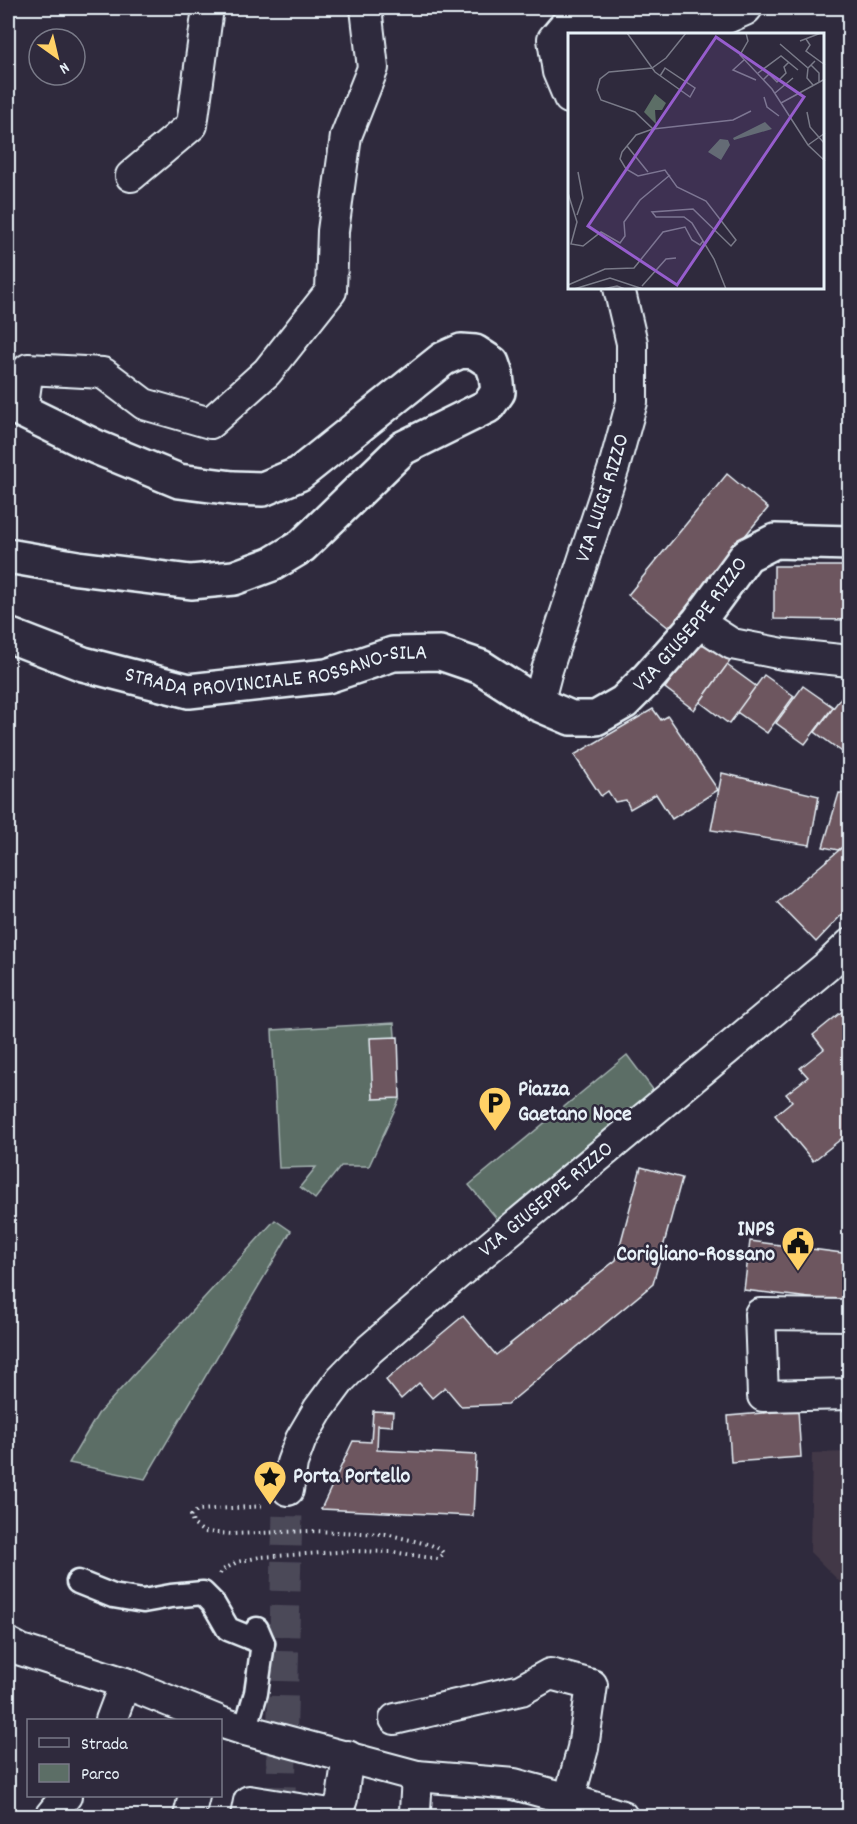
<svg xmlns="http://www.w3.org/2000/svg" width="857" height="1824" font-family="Dekko,sans-serif">
<style>
.built{fill:#423747}
.green{fill:#5c6e66;stroke:#a2b0af;stroke-width:1.5}
.building{fill:#6d565e;stroke:#e8f1f8;stroke-width:1.5}
.lines{fill:none;stroke-linecap:round;stroke-linejoin:round}
.minor-tunnel{stroke:#4b4859;stroke-width:30;stroke-dasharray:30 15;stroke-linecap:butt}
.pedestrian-casing{stroke:#e8f1f8;stroke-width:27}
.minor-casing{stroke:#e8f1f8;stroke-width:34}
.secondary-casing{stroke:#e8f1f8;stroke-width:38}
.path{stroke:#e8f1f8;stroke-width:4;stroke-dasharray:1.5 4.5;stroke-linecap:butt}
.pedestrian{stroke:#2f2a3d;stroke-width:22}
.minor{stroke:#2f2a3d;stroke-width:30}
.secondary{stroke:#2f2a3d;stroke-width:33}
.labels{text-anchor:middle;dominant-baseline:central;stroke-width:5;stroke-linejoin:round;paint-order:stroke}
.street-label{font-size:22px;fill:#e8f1f8;stroke:#2f2a3d}
.poi-label{font-size:22px;font-weight:bold;fill:#e8f1f8;stroke:#2f2a3d;text-anchor:start}
.inset-road{fill:none;stroke:#797a88;stroke-width:1.5}
.view{fill:#965dcd;fill-opacity:0.15;stroke:#965dcd;stroke-width:3}
.inset-edge{fill:none;stroke:#e8f1f8;stroke-width:3}
</style>
<rect width="100%" height="100%" fill="#2f2a3d"/>
<filter id="ink" filterUnits="userSpaceOnUse"><feTurbulence type="fractalNoise" baseFrequency=".0167" numOctaves="2"/><feDisplacementMap in="SourceGraphic" scale="12" xChannelSelector="R" yChannelSelector="G"/><feConvolveMatrix kernelMatrix="1 2 1 2 8 2 1 2 1" color-interpolation-filters="sRGB"/></filter>
<g filter="url(#ink)">
<polygon class="built" points="849,1452 850,1452 849,1591 810,1552 812,1453"/>
<g class="green">
<polygon points="394,1023 400,1098 369,1166 341,1166 315,1199 300,1187 316,1167 279,1168 272,1030"/>
<polygon points="627,1055 654,1091 498,1220 469,1185"/>
<polygon points="275,1220 291,1231 145,1479 69,1463 98,1414"/>
</g>
<g class="building">
<polygon points="727,474 768,508 669,628 628,595"/>
<polygon points="774,566 850,566 850,620 774,619"/>
<polygon points="702,637 731,660 694,710 665,688"/>
<polygon points="727,665 757,687 729,724 700,702"/>
<polygon points="764,675 794,696 767,733 737,712"/>
<polygon points="803,686 833,707 805,744 776,723"/>
<polygon points="843,695 850,700 850,747 845,754 815,732"/>
<polygon points="653,709 661,720 668,716 718,790 672,819 656,794 630,809 626,800 615,802 608,791 601,796 574,755"/>
<polygon points="722,773 819,796 810,845 711,830"/>
<polygon points="839,793 850,795 850,841 838,850 823,847"/>
<polygon points="850,841 850,906 816,942 777,902"/>
<polygon points="850,1005 850,1132 813,1161 775,1115 792,1101 786,1094 808,1077 800,1068 824,1049 813,1035"/>
<polygon points="398,1037 400,1098 373,1099 370,1038"/>
<polygon points="641,1167 682,1178 653,1284 508,1404 461,1406 445,1387 432,1398 419,1383 401,1399 386,1380 463,1316 496,1355 616,1260"/>
<polygon points="750,1241 850,1254 850,1303 744,1290"/>
<polygon points="798,1410 801,1457 731,1462 728,1416"/>
<polygon points="373,1411 393,1412 392,1426 378,1425 377,1450 476,1455 473,1516 321,1509 353,1441 371,1442"/>
</g>
<g class="lines">
<polyline class="minor-tunnel" points="280,1816 288,1490"/>
<g class="pedestrian-casing">
<g id="pedestrian">
<polyline points="78,1582 113,1596 143,1601 171,1596 203,1593 213,1603 228,1629 263,1643"/>
<polyline points="245,1730 256,1693 263,1643 257,1629"/>
</g>
</g>
<g class="minor-casing">
<g id="minor">
<polyline points="569,98 558,72 553,39 564,26 586,18 609,17 680,22 720,21 745,10 747,8"/>
<polyline points="131,176 192,125 208,8"/>
<polyline points="22,411 28,369 103,373 144,404 210,423 267,372 331,291 333,231 346,136 373,68 366,8"/>
<polyline points="698,622 732,644 783,654 850,661"/>
<path id="s1" d="M 538,704 L 547,670 L 614,467 L 632,402 L 632,343 L 619,288"/>
<polyline points="850,1315 760,1314 763,1396 850,1394"/>
<path id="s2" d="M 288,1490 L 292,1463 L 301,1439 L 318,1410 L 341,1379 L 370,1349 L 455,1276 L 826,967 L 850,944"/>
<polyline points="8,1643 21,1650 125,1683 216,1720"/>
<polyline points="395,1719 521,1690 550,1674 592,1685 583,1748 569,1799"/>
<polyline points="111,1720 125,1683"/>
<polyline points="220,1722 245,1730 417,1776 514,1784 569,1799 622,1816"/>
<polyline points="50,1816 66,1796"/>
<polyline points="189,1816 194,1796"/>
<polyline points="246,1816 249,1801 336,1815 342,1799 348,1756"/>
<polyline points="413,1816 415,1811 417,1776"/>
</g>
</g>
<g class="secondary-casing">
<g id="secondary">
<polyline points="8,404 96,447 179,481 233,488 263,489 299,474 443,359 461,351 475,352 492,363 496,375 498,392 488,406 403,448 302,546 272,564 234,578 191,582 78,568 8,556"/>
<path id="s3" d="M 8,635 L 83,664 L 189,691 L 327,676 L 393,654 L 440,653 L 481,667 L 538,704 L 571,718 L 596,718 L 624,702 L 648,678 L 698,622 L 747,555 L 775,541 L 850,543"/>
</g>
</g>
<polyline class="path" points="220,1574 221,1571 237,1562 260,1557 353,1551 393,1552 438,1559 444,1554 440,1549 431,1545 386,1534 311,1531 232,1534 204,1532 193,1524 191,1516 198,1510 266,1506"/>
<use href="#pedestrian" class="pedestrian"/>
<use href="#minor" class="minor"/>
<use href="#secondary" class="secondary"/>
</g>
</g>
<defs>
<g id="parking-pin" transform="scale(1.725)"><path d="M0 17L-7.5 6A9.5 9.5 0 1 1 7.5 6Z" fill="#ffd166" stroke="#2f2a3d"/><path d="M-3.5-5.5H1a3.5 3.5 0 0 1 0 7H-1V5.5H-3.5ZM-1-3.4V-.6H.8a1.4 1.4 0 0 0 0-2.8Z" fill="#111"/></g>
<g id="civic-pin" transform="scale(1.725)"><path d="M0 17L-7.5 6A9.5 9.5 0 1 1 7.5 6Z" fill="#ffd166" stroke="#2f2a3d"/><path d="M-.6-6.5H3V-4.5H.6V-3L4-1V1h2V6H-6V1h2V-1L-.6-3ZM-1.2 2.5V6h2.4V2.5Z" fill="#111"/></g>
<g id="sight-pin" transform="scale(1.725)"><path d="M0 17L-7.5 6A9.5 9.5 0 1 1 7.5 6Z" fill="#ffd166" stroke="#2f2a3d"/><path d="M0-6L1.8-2.2L6-1.7L2.9 1.2L3.7 5.4L0 3.3L-3.7 5.4L-2.9 1.2L-6-1.7L-1.8-2.2Z" fill="#111"/></g>
</defs>
<g fill-rule="evenodd">
<use href="#parking-pin" x="495" y="1103"/>
<use href="#civic-pin" x="798" y="1243"/>
<use href="#sight-pin" x="270" y="1477"/>
</g>
<g class="labels">
<g class="street-label">
<text stroke="none"><textPath href="#s1" startOffset="216">VIA LUIGI RIZZO</textPath></text>
<text stroke="none"><textPath href="#s3" startOffset="752">VIA GIUSEPPE RIZZO</textPath></text>
<text stroke="none"><textPath href="#s3" startOffset="278">STRADA PROVINCIALE ROSSANO-SILA</textPath></text>
<text stroke="none"><textPath href="#s2" startOffset="398">VIA GIUSEPPE RIZZO</textPath></text>
</g>
<g class="poi-label">
<text x="518" y="1090">Piazza<tspan x="518" dy="25">Gaetano Noce</tspan></text>
<text x="775" y="1230" text-anchor="end">INPS<tspan x="775" dy="25">Corigliano-Rossano</tspan></text>
<text x="293" y="1477">Porta Portello</text>
</g>
</g>
<g transform="translate(568 33)">
<rect width="256" height="256" fill="#2f2a3d"/>
<path d="M 87,61 L 98,70 L 94,77 L 87,77 L 88,91 L 76,79 ZM 197,89 L 204,96 L 166,107 L 165,105 ZM 152,106 L 160,107 L 162,112 L 153,127 L 140,119 Z" fill="#5c6e66"/>
<path class="inset-road" d="M 59,0 L 87,39 L 122,64 L 127,55 L 97,35 L 92,43M 118,0 L 98,25 L 84,35 L 41,39 L 32,46 L 29,57 L 33,67 L 67,79 L 85,96 L 68,102 L 54,119 L 52,126 L 58,136 L 70,143 L 97,137 L 109,154 L 138,168 L 168,207 L 163,213 L 125,176 L 84,179 L 88,184 L 116,184 L 124,190 L 146,226 L 158,256M 178,0 L 180,8 L 172,22 L 204,56 L 240,112 L 257,128M 238,6 L 242,12 L 238,18 L 257,32M 232,8 L 253,0M 212,11 L 240,35 L 247,28M 176,27 L 165,37 L 188,47M 243,32 L 251,40 L 251,49M 240,35 L 239,45 L 245,52M 190,40 L 213,23 L 230,37M 195,47 L 201,41 L 209,49 L 218,40 L 216,34 L 221,29M 207,60 L 225,45M 196,64 L 199,74 L 211,83M 213,70 L 257,46M 239,79 L 242,94 L 256,110M 85,96 L 165,87 L 183,78M 240,112 L 257,100M 59,113 L 80,139M 0,160 L 9,189 L 3,211 L 15,213 L 33,199 L 52,210 L 57,203 L 56,189 L 72,167 L 102,142M 9,182 L 15,165 L 10,139M 0,252 L 37,236 L 66,235 L 95,199 L 117,194 L 124,207 L 132,212 L 135,208M 74,253 L 98,226 L 108,225M 6,256 L 42,245 L 75,256M 35,256 L 49,253 L 57,256"/>
<path class="view" d="M 148,4 L 236,64 L 109,252 L 20,193 Z"/>
<rect width="256" height="256" class="inset-edge"/>
</g>
<rect width="857" height="1824" fill="none" stroke="#2f2a3d" stroke-width="30"/>
<rect x="15" y="15" width="827" height="1794" fill="none" stroke="#e8f1f8" stroke-width="2" filter="url(#ink)"/>
<rect x="27" y="1719" width="195" height="78" fill="#2f2a3d" stroke="#797a88" stroke-width="1.5"/>
<rect x="39" y="1738" width="30" height="9" fill="#2f2a3d" stroke="#797a88" stroke-width="1.5"/>
<text x="81" y="1749" font-size="18" fill="#e8f1f8">Strada</text>
<rect x="39" y="1764" width="30" height="18" fill="#5c6e66" stroke="#797a88" stroke-width="1.5"/>
<text x="81" y="1779" font-size="18" fill="#e8f1f8">Parco</text>
<g transform="translate(57 57) rotate(146)"><circle r="28" fill="#2f2a3d" stroke="#797a88" stroke-width="1.5"/>
<path d="M0-4.5L10 22L0 15L-10 22Z" fill="#ffd166"/>
<text y="-9" font-size="16" font-weight="bold" text-anchor="middle" fill="#e8f1f8">N</text>
</g>
</svg>
